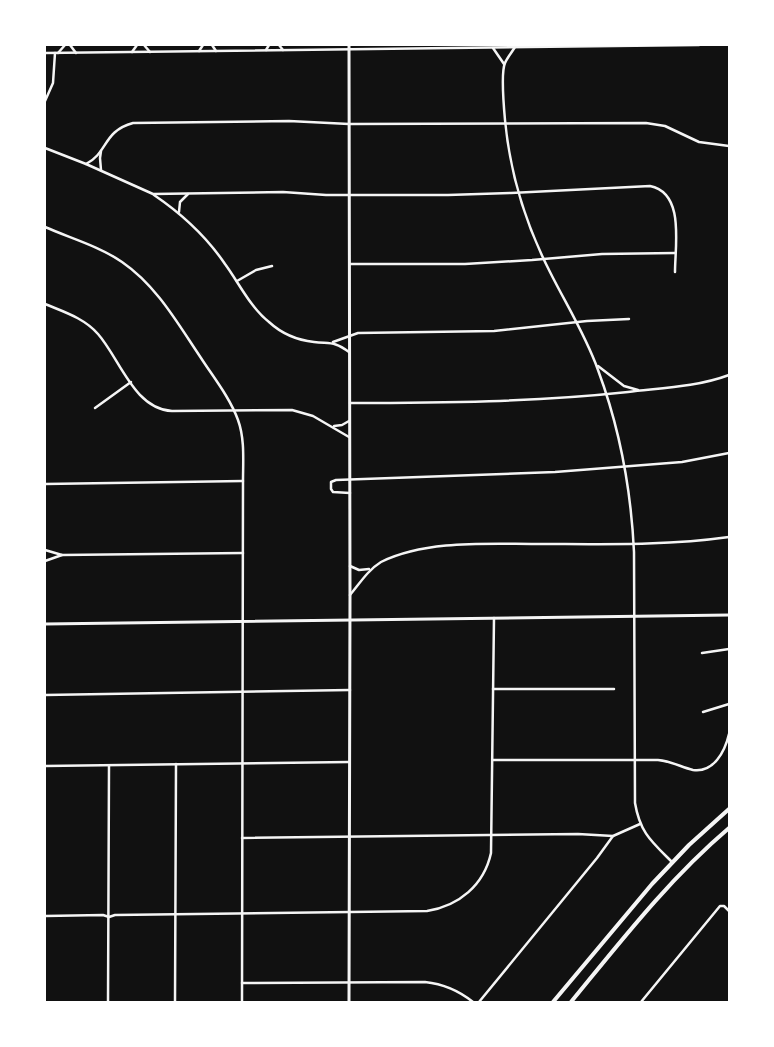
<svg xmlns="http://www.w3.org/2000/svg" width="774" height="1047" font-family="'Roboto Serif',serif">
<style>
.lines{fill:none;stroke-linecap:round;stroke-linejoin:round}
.minor{stroke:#f5f5f5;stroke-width:2.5}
.tertiary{stroke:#f5f5f5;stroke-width:2.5}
.secondary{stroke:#f5f5f5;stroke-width:3}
.trunk{stroke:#f5f5f5;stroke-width:4}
</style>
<rect width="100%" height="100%" fill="#111"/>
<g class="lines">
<g class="minor">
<polyline points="70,45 76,53"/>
<polyline points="144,45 150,52"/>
<polyline points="212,45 216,51"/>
<polyline points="279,45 283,50"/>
<path d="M 515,47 C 512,52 507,58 505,63 C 501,72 504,109 505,120 C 510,174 525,223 550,272 C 566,304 586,336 598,370 C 620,429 631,489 634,552 L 635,803 C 640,833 652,842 672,862"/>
<polyline points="493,48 504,64"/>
<polyline points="266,50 269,45"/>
<polyline points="199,51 203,45"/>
<polyline points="132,52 137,45"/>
<polyline points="58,53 65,45"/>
<polyline points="45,101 53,83 55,53"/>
<path d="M 45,148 L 86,164 L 153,194 L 283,192 L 326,195 L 448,195 L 511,193 L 650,186 C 685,193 675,245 675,272"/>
<polyline points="101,151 100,158 101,170"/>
<path d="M 86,164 C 108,153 103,131 133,123 L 289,121 L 349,124 L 646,123 L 665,126 L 699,142 L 729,146"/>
<path d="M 154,195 C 182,214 206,236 225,264 C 239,283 250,307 269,322 C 282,334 296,340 314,342 C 331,344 334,341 349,352"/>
<polyline points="179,212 180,202 188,194"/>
<path d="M 45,227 C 70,238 99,246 122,262 C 157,286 178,324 201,358 C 214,378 230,398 238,420 C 245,439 243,462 243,481 L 242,1002"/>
<polyline points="350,264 465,264 532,260 602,254 675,253"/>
<polyline points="237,281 256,270 272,266"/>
<path d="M 45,304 C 64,312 84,318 98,334 C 120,359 134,409 172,411 L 292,410 L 313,416 L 349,437"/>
<polyline points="333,342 358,333 494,331 587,321 629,319"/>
<polyline points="598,366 624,386 638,390"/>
<path d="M 350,403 C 443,403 535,402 628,392 C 661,388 697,387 729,375"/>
<polyline points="95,408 131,382"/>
<polyline points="334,426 342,425 349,421"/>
<polyline points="45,484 243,481"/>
<polyline points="350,493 333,492 331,489 331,482 336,480 555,472 682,462 729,453"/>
<polyline points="45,550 62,555 243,553"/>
<polyline points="45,561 62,555"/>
<polyline points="350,566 359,570 369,569"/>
<path d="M 350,595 C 360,583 368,570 381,562 C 426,540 486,544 535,544 C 600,544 665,546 729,537"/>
<polyline points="702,653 729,649"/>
<polyline points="493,689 614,689"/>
<polyline points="45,695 350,690"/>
<polyline points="703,712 729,704"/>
<path d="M 493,760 L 658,760 C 671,761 681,767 693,770 C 714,773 725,751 729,734"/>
<polyline points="45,766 349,762"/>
<polyline points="242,838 578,834 613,836 640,824"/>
<path d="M 45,916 L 103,915 L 109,917 L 115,915 L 427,911 C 459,906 484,885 491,853 L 494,618"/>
<path d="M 242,983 L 425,982 C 444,984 458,990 473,1002"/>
<polyline points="108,1002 109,766"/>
<polyline points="175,1002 176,764"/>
<polyline points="479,1002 597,858 613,836"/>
<polyline points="641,1002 720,906 724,906 729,911"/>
</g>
<polyline class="tertiary" points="45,53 699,45"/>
<g class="secondary">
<polyline points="45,624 729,615"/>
<polyline points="349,1002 350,595 349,45"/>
</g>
<g class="trunk">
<polyline points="553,1002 652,884 689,845 729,809"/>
<path d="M 571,1002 C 621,941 669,879 729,828"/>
</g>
</g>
<rect width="774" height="1047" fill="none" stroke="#ffffff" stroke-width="92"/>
</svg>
